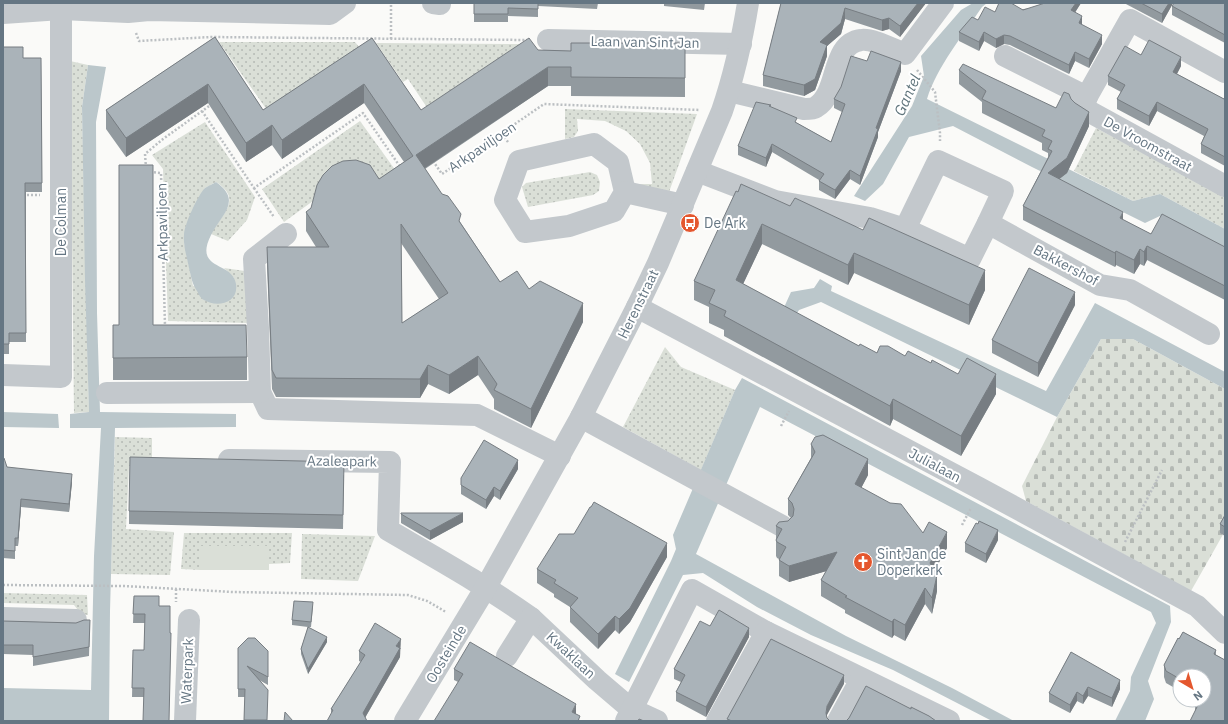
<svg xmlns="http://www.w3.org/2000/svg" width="1228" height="724" font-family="'IBM Plex Sans',sans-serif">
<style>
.grass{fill:url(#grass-dots)}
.cemetery{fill:url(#cemetery-stones)}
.park{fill:#dadfd7}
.water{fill:#bbc7cb}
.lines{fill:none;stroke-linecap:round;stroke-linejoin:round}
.path{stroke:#bbbfc2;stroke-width:2.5;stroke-dasharray:2 2;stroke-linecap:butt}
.minor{stroke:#c3c8cc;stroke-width:22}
.wall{fill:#929a9f;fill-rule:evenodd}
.shaded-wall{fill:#777d82}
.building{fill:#aab3b9;stroke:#777d82;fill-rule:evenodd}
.labels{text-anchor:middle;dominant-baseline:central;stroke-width:4;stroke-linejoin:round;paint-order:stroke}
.street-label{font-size:14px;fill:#657683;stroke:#fff}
.poi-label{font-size:14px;fill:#657683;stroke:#fff;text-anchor:start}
.water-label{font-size:15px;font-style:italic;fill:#60757c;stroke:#fff}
</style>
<defs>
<pattern id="grass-dots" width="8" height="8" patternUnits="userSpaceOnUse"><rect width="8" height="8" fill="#dadfd7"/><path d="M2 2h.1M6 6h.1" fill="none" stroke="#b4b9b4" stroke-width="1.8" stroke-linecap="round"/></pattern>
<pattern id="cemetery-stones" width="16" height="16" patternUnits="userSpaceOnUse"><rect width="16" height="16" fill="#dadfd7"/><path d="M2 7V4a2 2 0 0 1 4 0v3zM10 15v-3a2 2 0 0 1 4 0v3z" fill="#b4b9b4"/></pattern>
</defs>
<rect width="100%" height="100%" fill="#fafaf8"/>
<g class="grass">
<polygon points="219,42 355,42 360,48 267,110"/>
<polygon points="376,43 521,44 428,109 408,79 403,82"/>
<polygon points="70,61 88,65 82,107 89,412 74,413"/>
<polygon points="565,109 697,114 669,192 635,184 652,184 650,163 640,144 626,131 605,121 577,119 578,131 574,137 565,139"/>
<polygon points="360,121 396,171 377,182 313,201 284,222 262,189"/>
<path d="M 205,122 L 255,197 L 247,220 L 228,241 L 211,234 C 221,214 244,200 216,182 L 205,188 L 196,204 L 184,235 L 184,242 L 193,286 L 234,278 L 224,268 L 245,271 L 249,323 L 168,321 L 163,169 L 152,155 Z"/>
<polygon points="1096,128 1225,196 1225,229 1160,194 1133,201 1074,171"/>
<polygon points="590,172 597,175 600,182 599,191 593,195 528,207 522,187 526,183"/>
<polygon points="665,347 681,367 735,390 701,470 623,427"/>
<polygon points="115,437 152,438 152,466 129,466 126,529 174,532 170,575 111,574"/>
<polygon points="184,533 292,533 290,563 269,564 269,546 200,546 200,570 181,569"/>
<polygon points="302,534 375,536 358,581 301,579"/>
<polygon points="3,593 87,595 88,615 81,614 74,605 3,603"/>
</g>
<polygon class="cemetery" points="1101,339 1133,339 1225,389 1225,531 1191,591 1026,501 1022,486 1057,417"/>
<rect class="park" x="200" y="546" width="69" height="24"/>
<g class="water">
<path d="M 973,3 L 987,3 L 982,7 C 963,35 937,67 927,99 L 1133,201 L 1160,194 L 1225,229 L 1225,251 L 1160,216 L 1145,223 L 1032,167 L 953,126 L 909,137 L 883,184 L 865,201 L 854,196 L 912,106 L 924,76 L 921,56 L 961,10 Z"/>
<polygon points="88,65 106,67 96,122 97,313 100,412 236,414 236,427 115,428 110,611 109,721 3,721 3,688 91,690 94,556 101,428 70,428 70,414 89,412 85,280 82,107"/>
<path d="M 216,182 C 243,201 221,215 211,235 C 193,271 233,261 236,284 C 239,303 217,308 204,300 C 200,298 199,294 197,291 C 192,284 191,276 189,268 C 187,257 183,246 184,235 C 184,225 198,195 205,188 C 208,186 213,184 216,182 Z"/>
<polygon points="820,279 832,286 831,291 1046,391 1095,303 1225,372 1225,389 1133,339 1101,339 1057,417 821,302 799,310 791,322 781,314 791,292 814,288"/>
<polygon points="742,378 1170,606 1171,622 1148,681 1154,699 1145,721 1115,721 1130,691 1131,677 1156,623 1151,612 760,407 696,554 846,636 952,688 1014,721 992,721 893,670 811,635 757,607 703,573 683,575 629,682 615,674 671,561 676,549 673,535 735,390"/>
<polygon points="3,412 58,414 59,428 3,427"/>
</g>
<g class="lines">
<g class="path">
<polyline points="136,33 139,41 211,37 527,40"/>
<polyline points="391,39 391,3"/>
<polyline points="917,70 935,92 940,133 940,141"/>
<polyline points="202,111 254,188 363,113 401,168"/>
<polyline points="502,134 508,142"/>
<polyline points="433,161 442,174 544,104 700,110"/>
<polyline points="146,168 145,154 163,139 212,104"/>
<polyline points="150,172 161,173 165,326"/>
<polyline points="254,188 274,217"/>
<polyline points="23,195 40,195"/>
<polyline points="781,426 789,411"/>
<polyline points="962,525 971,508"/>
<polyline points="1125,542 1162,470"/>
<polyline points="3,585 124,586 233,592 408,595 427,601 446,612"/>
<polyline points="176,589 176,602"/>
</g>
<g class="minor">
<polyline points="433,3 440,4"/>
<polyline points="3,13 61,9 128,12 149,10 330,14 345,3"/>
<polyline points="548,40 741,44"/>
<polyline points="1005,56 1087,97"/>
<polyline points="1225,72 1130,20 1081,107 1225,186"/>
<path d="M 729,91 L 804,109 C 807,109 813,109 816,107 C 840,93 830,44 861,40 C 872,38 894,50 905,54 L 943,3"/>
<polygon points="594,144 618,162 625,192 614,211 569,226 525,232 505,200 519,161"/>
<polyline points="697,171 775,201 870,218 905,229 970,259 988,223 1100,285 1130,290 1209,334"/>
<polyline points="625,192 683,205"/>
<polyline points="905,229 938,161 1003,191 988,223"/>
<polyline points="286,234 254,259 258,328 260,392 268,409 477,415 560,456"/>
<polyline points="637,307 979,488 1197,606 1225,633"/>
<polyline points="3,375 61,377 61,9"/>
<polyline points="107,393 260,392"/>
<polyline points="581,417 782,526"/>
<path d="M 229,460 L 390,462 L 388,530 C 436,558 485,585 531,618 L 597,680 L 631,709 L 657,721"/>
<polyline points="3,618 76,620"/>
<polyline points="507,656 531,618"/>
<polyline points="185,721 189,620"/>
<path d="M 405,721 L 486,587 L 581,417 L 637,307 L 658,263 L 722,111 C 734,76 742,40 748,3"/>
<polyline points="626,721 692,590 766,632 949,721"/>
<polyline points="717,721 766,632"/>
<polyline points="838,721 861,679"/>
</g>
</g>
<g class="wall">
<polygon points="474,3 598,3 597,9 538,6 538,17 508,16 508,22 474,22"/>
<polygon points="664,3 705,3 704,10 664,6"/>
<polygon points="781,3 926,3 900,37 889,29 882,31 845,19 841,34 827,46 827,56 815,90 804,96 763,86 763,75"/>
<polygon points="1081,3 1075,12 1082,25 1102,44 1089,68 1075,61 1069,74 1010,45 1004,44 996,48 984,41 979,51 959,41 959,32 978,20 995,12"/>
<polygon points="1124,3 1172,3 1172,5 1162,23"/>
<polygon points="1225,3 1225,43 1172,15 1172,6"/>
<path d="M 215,37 L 263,110 L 372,38 L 421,110 L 538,50 L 571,51 L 685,43 L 685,97 L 571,96 L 571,86 L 548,86 L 425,169 L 500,282 L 529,289 L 583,322 L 531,428 L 494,409 L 494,399 L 478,375 L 449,394 L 428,384 L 420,398 L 276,397 L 272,389 L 267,266 L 267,247 L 316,247 L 306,231 L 306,212 L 379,179 L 404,162 L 364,103 L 282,159 L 272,145 L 246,162 L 208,103 L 126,157 L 106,129 L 106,110 ZM 401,243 L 439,299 L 402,323 Z"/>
<polygon points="3,47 23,58 41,58 42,192 26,192 26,342 9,342 9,354 3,354"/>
<polygon points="1141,55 1181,66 1177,74 1224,99 1225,97 1225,166 1201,153 1201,144 1204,136 1191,129 1157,111 1149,126 1117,109 1117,99 1121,92 1108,85 1108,76"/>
<polygon points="867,61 901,71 878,132 878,137 860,185 850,179 835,199 819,190 819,180 772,152 766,167 738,155 738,146 771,107 797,123 831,142 842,112 834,108 834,99"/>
<polygon points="959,70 1056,108 1071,99 1089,126 1067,173 1059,179 1123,220 1151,234 1225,247 1225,300 1147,260 1144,266 1140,264 1134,274 1116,265 1115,267 1023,220 1023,206 1048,157 1048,153 1042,150 1042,143 982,113 982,102 959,84"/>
<polygon points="738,192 790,206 985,290 969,325 854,273 848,285 762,244 743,284 859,346 877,353 905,356 931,363 996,394 961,456 893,419 890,426 724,336 724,330 709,323 709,307 694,300 694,281"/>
<polygon points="1075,305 1038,377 992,353 992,340"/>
<polygon points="113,325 153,325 247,357 247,380 113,380"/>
<polygon points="811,444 868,475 861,488 923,533 947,548 934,571 937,591 932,614 925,604 905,641 894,635 892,638 845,613 845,610 821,596 821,580 826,571 789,582 779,576 779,559 777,558 776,556 776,526 788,521 791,518 788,515 788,499 811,458"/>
<polygon points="3,458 7,467 72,482 69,512 21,507 18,546 15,546 15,559 3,558"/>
<polygon points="518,469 500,500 494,496 486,509 461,494 461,478"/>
<polygon points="344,475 343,529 129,524 129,511"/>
<polygon points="401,513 463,522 430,540 401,523"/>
<polygon points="1225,515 1225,536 1220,533 1220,524"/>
<polygon points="998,540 986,563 965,552 965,543"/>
<polygon points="667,557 630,622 619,634 615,630 598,649 570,622 570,607 554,597 554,594 537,583 537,569"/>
<polygon points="134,596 159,596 144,697 132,697 133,650 144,650 145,623 133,623"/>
<polygon points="313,606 311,627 308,627 327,642 308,674 301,654 301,649 308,627 292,625 292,620"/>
<polygon points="90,620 89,656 33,666 33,655 3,654 3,621 76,623"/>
<polygon points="710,626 749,637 706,717 676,701 676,692 681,682 674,679 674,669"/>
<polygon points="1183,632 1216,650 1216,655 1225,660 1225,721 1190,721 1195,712 1195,703 1196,700 1204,700 1204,676 1180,676 1180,691 1166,683 1164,677 1164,665 1178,638 1179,639"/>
<polygon points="238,648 268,651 268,685 259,680 267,721 244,721 245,697 238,697"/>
<polygon points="401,648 400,649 400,657 365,718 331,713 331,709 361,662 359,661 359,651"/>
<polygon points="1071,652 1120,689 1112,707 1088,696 1083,704 1077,701 1070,713 1049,702 1049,693"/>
<polygon points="454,669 576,714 580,721 458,682 454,680"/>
</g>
<g class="shaded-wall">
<polygon points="918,3 926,3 900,37 900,26"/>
<polygon points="1076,3 1081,3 1071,19 1071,10"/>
<polygon points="1169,3 1172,3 1172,5 1162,23 1162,14"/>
<polygon points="845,8 845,19 841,34 827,46 827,56 815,90 804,96 804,85 820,42"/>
<polygon points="1082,16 1082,25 1079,23"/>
<polygon points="889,18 889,29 882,31 882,20"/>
<polygon points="984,32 984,41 979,51 979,42"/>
<polygon points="1004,35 1004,44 996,48 996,39"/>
<polygon points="1102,35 1102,44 1089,68 1089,59"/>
<polygon points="1075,52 1075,61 1069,74 1069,65"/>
<polygon points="1181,57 1181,66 1173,81 1173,72"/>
<polygon points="901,62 901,71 878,132 878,137 860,185 860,176 876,128"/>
<polygon points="548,67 548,86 416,174 416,155"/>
<polygon points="208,84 208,103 126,157 126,138"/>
<polygon points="364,84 364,103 282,159 282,140"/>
<polygon points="1157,102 1157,111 1149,126 1149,116"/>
<polygon points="1089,112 1089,126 1067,173 1048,188 1048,173"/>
<polygon points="272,125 272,145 246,162 246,143"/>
<polygon points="772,144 772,152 766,167 766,158"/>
<polygon points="850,170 850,179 835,199 835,190"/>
<polygon points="1123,212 1123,227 1120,218"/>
<polygon points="762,224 762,244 736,299 736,280"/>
<polygon points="1147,246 1147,260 1144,266 1144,252"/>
<polygon points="1140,249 1140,264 1134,274 1134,260"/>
<polygon points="1116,251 1116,265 1115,267 1115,253"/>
<polygon points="854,253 854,273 848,285 848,265"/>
<polygon points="985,270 985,290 969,325 969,305"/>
<polygon points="1075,292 1075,305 1038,377 1038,363"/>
<polygon points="583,303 583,322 531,428 531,409"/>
<polygon points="478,356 478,375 449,394 449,375"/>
<polygon points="428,365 428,384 420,398 420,379"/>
<polygon points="996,374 996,394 961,456 961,436"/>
<polygon points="893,399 893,419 890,426 890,406"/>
<polygon points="868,459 868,475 855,500 855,484"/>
<polygon points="518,460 518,469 500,500 500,491"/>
<polygon points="72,474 72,482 69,512 69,504"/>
<polygon points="494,487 494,496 486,509 486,500"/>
<polygon points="21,499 21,507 18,546 18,538"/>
<polygon points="463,513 463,522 430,540 430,531"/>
<polygon points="998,530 998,540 986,563 986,554"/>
<polygon points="947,532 947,548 930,579 930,563"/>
<polygon points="667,543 667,557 630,622 619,634 619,619"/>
<polygon points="837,552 837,568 789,582 789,566"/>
<polygon points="937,575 937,591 932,614 932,598"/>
<polygon points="925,588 925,604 905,641 905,625"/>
<polygon points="615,616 615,630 598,649 598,634"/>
<polygon points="894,619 894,635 892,638 892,622"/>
<polygon points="749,628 749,637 706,717 706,707"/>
<polygon points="327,637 327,642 308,674 308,669"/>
<polygon points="401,639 400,657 363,721 363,713 396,646"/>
<polygon points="844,675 844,684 827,715 826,721 826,713 827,706"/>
<polygon points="1120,680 1120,689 1112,707 1112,698"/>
<polygon points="1088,687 1088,696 1083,704 1083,696"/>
<polygon points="1077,692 1077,701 1070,713 1070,705"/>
<polygon points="576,704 576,716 572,712"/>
</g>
<g class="building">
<polygon points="474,3 538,3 538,9 508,8 508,14 474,14"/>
<polygon points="781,3 918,3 900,26 889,18 882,20 845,8 841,23 820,42 827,45 815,79 804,85 763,75"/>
<polygon points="999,3 1011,3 1023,10 1045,3 1076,3 1071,10 1082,16 1079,23 1102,35 1089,59 1075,52 1069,65 1010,36 1004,35 996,39 984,32 979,42 959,32 972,17 978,20 985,7 995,12"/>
<polygon points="1141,3 1169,3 1162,14"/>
<polygon points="1174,3 1225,3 1225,35 1172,6"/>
<path d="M 215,37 L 263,110 L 372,38 L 421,110 L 529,38 L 538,50 L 571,51 L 571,43 L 685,43 L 685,78 L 571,77 L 571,67 L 548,67 L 416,155 L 442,194 L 448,196 L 461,214 L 459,221 L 500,282 L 517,271 L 529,289 L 540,281 L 583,303 L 531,409 L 494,390 L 497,384 L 478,356 L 449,375 L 428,365 L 420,379 L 276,378 L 272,370 L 267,247 L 329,247 L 306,212 L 311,208 L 317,185 L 323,175 L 332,166 L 343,161 L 356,160 L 370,165 L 379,179 L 413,156 L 364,84 L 282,140 L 272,125 L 246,143 L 208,84 L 126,138 L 106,110 ZM 401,224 L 448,293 L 402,323 Z"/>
<polygon points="1149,40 1181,57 1173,72 1224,99 1225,97 1225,157 1201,144 1208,129 1157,102 1149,116 1117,99 1125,85 1108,76 1125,46 1141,55"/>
<polygon points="3,47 23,47 23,58 41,58 42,183 25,183 26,333 9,333 9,344 3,344"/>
<polygon points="871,51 901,62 876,128 878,129 860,176 850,170 835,190 819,181 824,174 772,144 766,158 738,146 756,102 771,105 769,106 797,118 795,122 831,142 845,104 834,99 841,87 851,56 867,61"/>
<polygon points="963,64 1056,108 1064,92 1069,94 1071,99 1075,103 1089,112 1067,158 1048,173 1123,212 1120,218 1151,234 1162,214 1225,247 1225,286 1147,246 1144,252 1140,249 1134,260 1116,251 1115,253 1023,206 1052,151 1048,149 1052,141 1042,136 1045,130 982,99 986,91 959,70"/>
<polygon points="119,165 153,165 153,325 246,325 247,357 113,358 113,325 119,325"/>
<polygon points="741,184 790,206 795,198 863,230 869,218 985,270 969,305 854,253 848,265 762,224 736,280 859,346 860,344 877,353 880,346 888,346 905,356 908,351 931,363 932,360 958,374 967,358 996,374 961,436 893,399 890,406 724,316 726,311 709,303 715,290 694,281 736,191 738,192"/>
<polygon points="1029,268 1075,292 1038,363 992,340"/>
<polygon points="823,435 868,459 855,484 890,503 901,504 923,533 929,522 947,532 930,563 937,575 932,598 925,588 905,625 894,619 892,622 845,597 847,596 821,580 837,552 789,566 779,560 786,547 777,542 776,540 782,529 776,526 779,522 788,521 793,516 794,509 792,503 788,499 815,452 811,444 815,437"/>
<polygon points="484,440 518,460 500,491 494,487 486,500 461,485 461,478"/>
<polygon points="130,457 344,462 343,515 129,511"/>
<polygon points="3,458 4,458 7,467 72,474 69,504 21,499 18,538 15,538 15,551 3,550"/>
<polygon points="594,502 667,543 630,608 619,619 615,616 598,634 570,607 578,598 554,583 556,580 537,569 559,534 574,534 590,507 591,507"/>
<polygon points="401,513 463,513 430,531 401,514"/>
<polygon points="1225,515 1225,527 1220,524"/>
<polygon points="979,521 998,530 986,554 965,543 976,523 978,524"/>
<polygon points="134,596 159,596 159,606 170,606 170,633 171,633 169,721 143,721 144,688 132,688 133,650 144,650 145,614 133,614"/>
<polygon points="294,601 313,602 311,622 292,620"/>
<polygon points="719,610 749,628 706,707 676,692 685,675 674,669 700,621 710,626"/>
<polygon points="84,620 90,620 89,647 33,657 33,645 3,645 3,621 76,623"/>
<polygon points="375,623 401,639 396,646 400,648 363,713 367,721 327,721 333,710 331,709 365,655 359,651"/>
<polygon points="308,627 327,637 308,669 301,649"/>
<polygon points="1183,632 1216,650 1214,654 1225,660 1225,721 1190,721 1198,705 1195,703 1196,700 1204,700 1204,676 1180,676 1180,679 1166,671 1164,665 1178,638 1179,639"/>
<polygon points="248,638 255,638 268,651 268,677 247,666 268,690 267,720 244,720 245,689 238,689 238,648"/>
<polygon points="771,639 844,675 827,706 826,713 827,718 830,721 732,721 727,719"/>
<polygon points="470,642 576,704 572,712 580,716 578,721 434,721 463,674 454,669"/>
<polygon points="1071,652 1120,680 1112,698 1088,687 1083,696 1077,692 1070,705 1049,693"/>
<polygon points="866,686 911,709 911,707 929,716 936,721 846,721 849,718"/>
<polygon points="285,712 293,721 284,721"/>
<polygon points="639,719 644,721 638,721"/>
</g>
<defs>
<g id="bus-disc" transform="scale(1)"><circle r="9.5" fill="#e4572e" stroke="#fff"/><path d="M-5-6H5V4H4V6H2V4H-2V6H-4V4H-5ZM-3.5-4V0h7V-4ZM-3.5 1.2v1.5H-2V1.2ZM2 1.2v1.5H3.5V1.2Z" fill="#fff"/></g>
<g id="church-disc" transform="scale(1)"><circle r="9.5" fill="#e4572e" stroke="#fff"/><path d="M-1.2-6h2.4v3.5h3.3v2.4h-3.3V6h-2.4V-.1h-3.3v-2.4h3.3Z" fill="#fff"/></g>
</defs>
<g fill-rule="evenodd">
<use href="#bus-disc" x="690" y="223"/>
<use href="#church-disc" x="863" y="562"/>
</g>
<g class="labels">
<g class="street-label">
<text transform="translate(645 42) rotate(1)">Laan van Sint Jan</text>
<text transform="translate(1148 144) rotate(29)">De Vroomstraat</text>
<text transform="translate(482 147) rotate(-34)">Arkpaviljoen</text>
<text transform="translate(61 222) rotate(-90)">De Colman</text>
<text transform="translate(162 222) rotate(-91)">Arkpaviljoen</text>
<text transform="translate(1066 265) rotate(28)">Bakkershof</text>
<text transform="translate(638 304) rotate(-64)">Herenstraat</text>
<text transform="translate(342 461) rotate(1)">Azaleapark</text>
<text transform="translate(935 465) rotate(28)">Julialaan</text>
<text transform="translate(446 654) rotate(-59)">Oosteinde</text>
<text transform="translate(571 655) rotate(43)">Kwaklaan</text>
<text transform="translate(187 671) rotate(-88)">Waterpark</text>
</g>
<g class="poi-label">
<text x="704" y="223">De Ark</text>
<text x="877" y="554">Sint Jan de<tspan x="877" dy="16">Doperkerk</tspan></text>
</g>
<g class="water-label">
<text transform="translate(907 95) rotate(-66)">Gantel</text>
</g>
</g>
<rect width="1228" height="724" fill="none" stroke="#657683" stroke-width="8"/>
<g transform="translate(1192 688) rotate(142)"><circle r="19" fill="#ffffff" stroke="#c1c8cd"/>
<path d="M0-3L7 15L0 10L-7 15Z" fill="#e4572e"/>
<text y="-6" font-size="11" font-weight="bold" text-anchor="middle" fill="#657683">N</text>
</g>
</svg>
